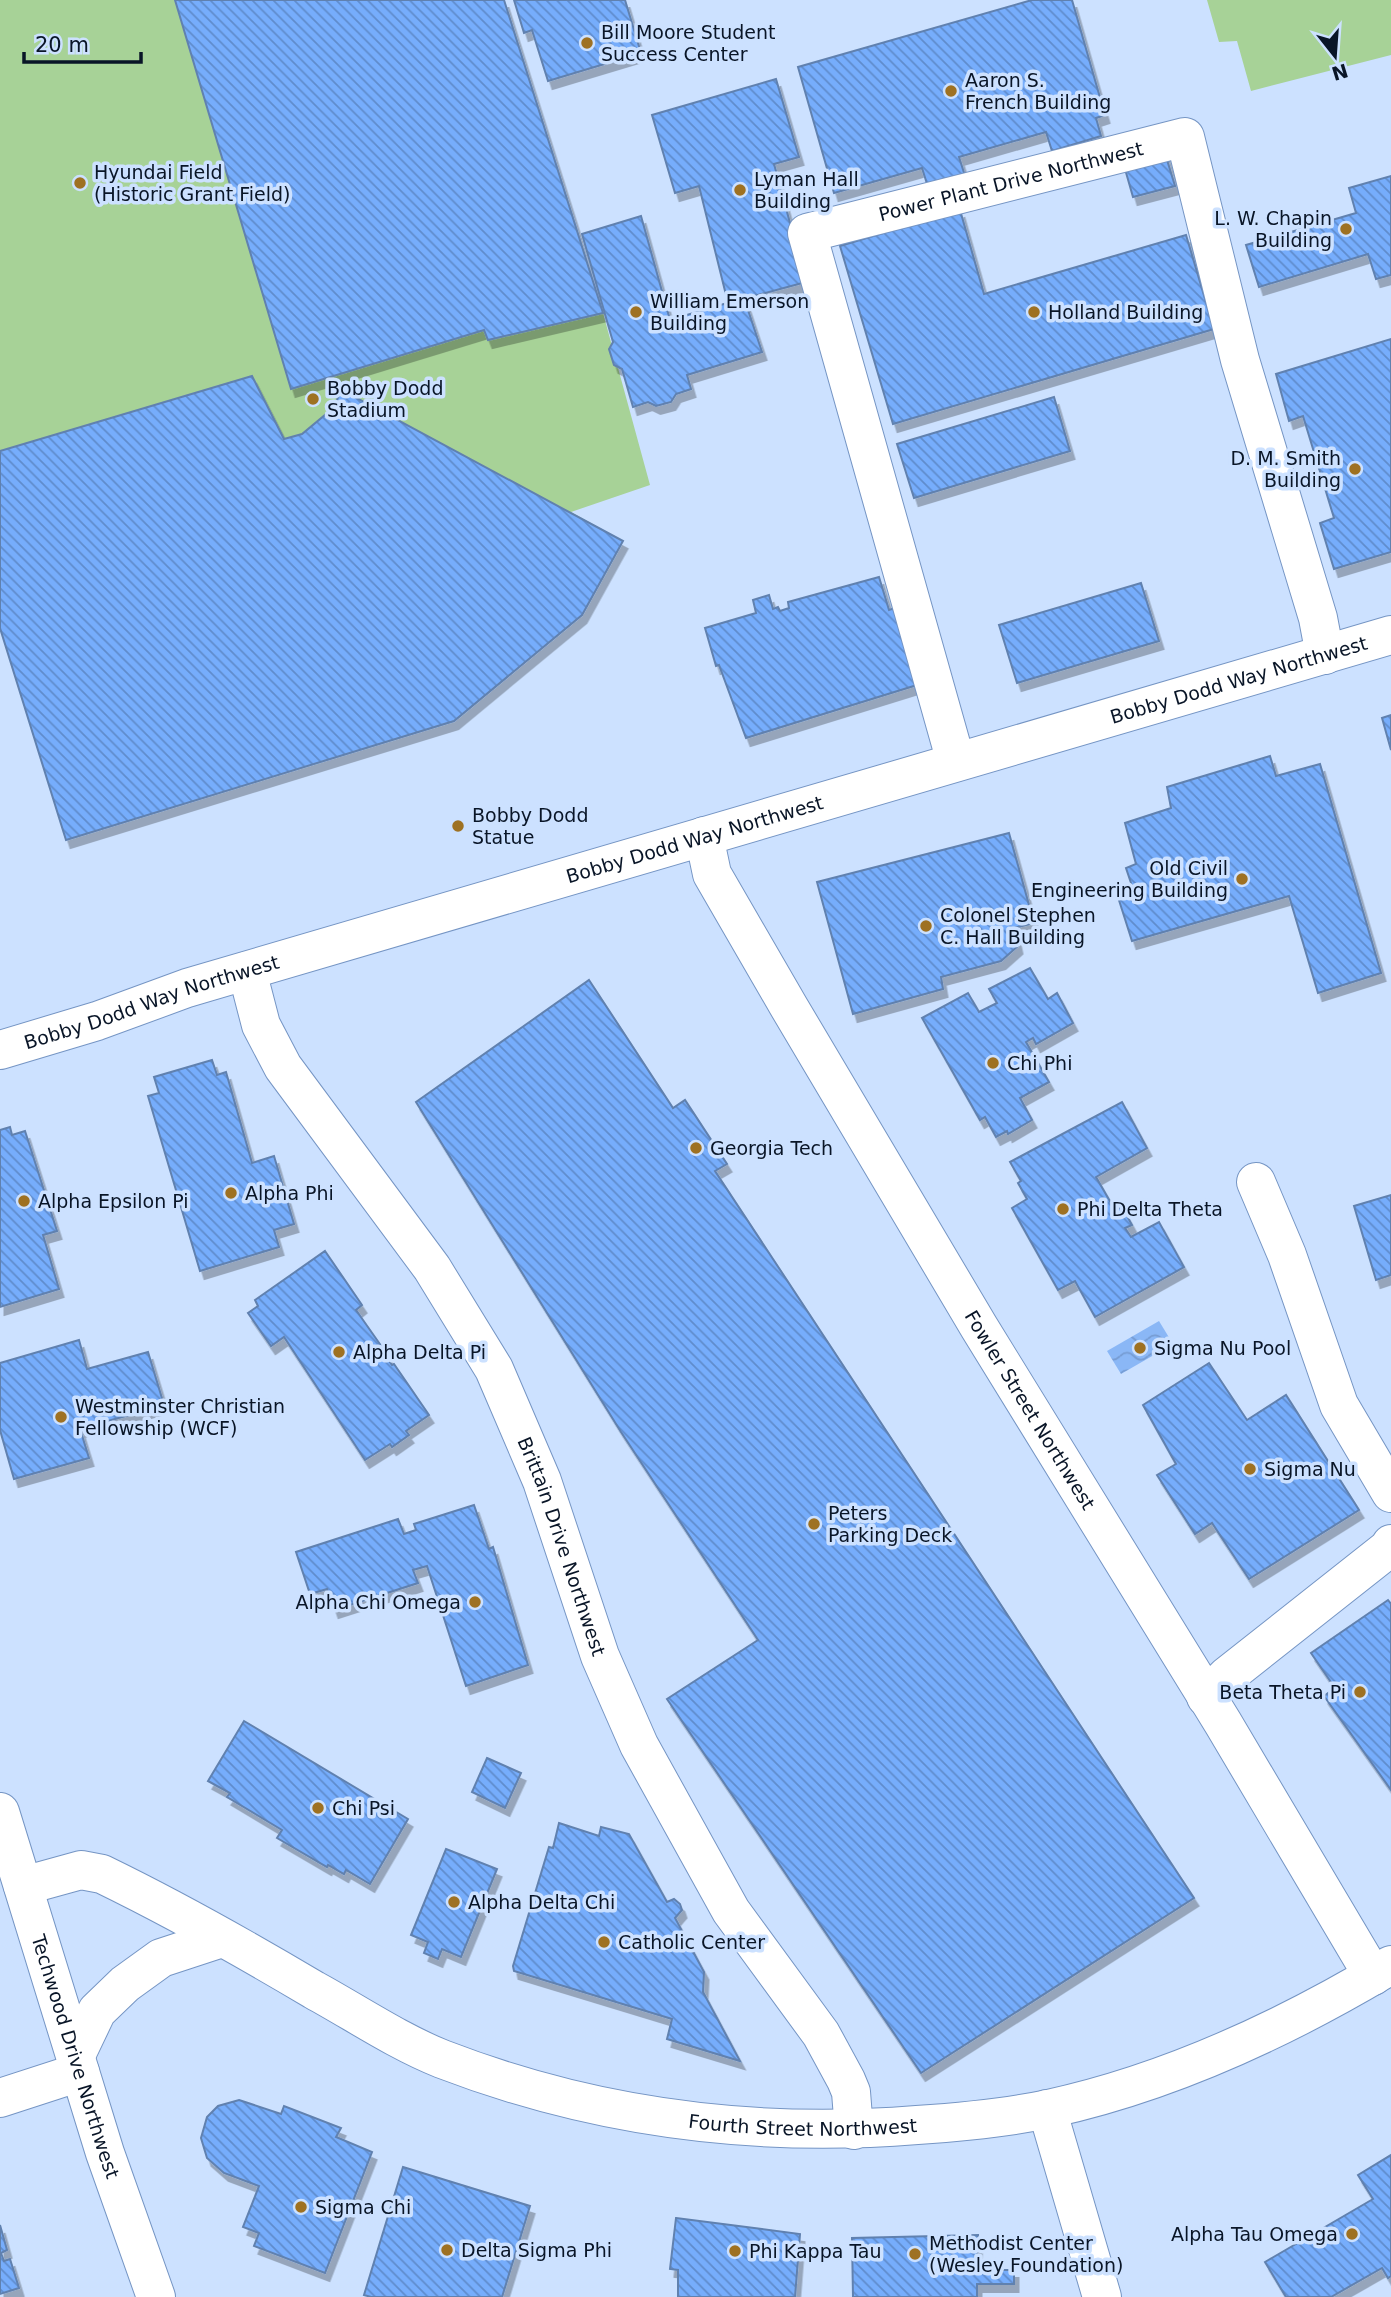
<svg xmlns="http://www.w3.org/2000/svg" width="1391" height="2297" font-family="'DejaVu Sans',sans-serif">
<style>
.green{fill:#a7d297}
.water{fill:url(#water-waves)}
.building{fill:url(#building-back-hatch);stroke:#6181af;stroke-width:2;filter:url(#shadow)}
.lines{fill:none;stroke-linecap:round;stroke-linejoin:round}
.minor-casing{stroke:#7595c4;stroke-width:40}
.minor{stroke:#fff;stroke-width:38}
.poi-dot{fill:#9e7122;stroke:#cce1ff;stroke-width:2.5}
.labels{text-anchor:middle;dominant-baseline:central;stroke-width:7;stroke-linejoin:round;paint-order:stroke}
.poi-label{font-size:19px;fill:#091527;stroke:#cce1ff;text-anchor:start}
.street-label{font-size:19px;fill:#091527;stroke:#cce1ff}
</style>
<defs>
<pattern id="water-waves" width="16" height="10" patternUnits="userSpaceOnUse" patternTransform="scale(1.75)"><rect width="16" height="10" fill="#8ab7f6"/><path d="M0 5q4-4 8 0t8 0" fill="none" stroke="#769cd3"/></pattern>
<pattern id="building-back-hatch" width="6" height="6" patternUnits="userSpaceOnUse" patternTransform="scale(1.75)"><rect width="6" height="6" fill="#76adfc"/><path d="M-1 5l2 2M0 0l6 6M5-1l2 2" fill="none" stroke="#5f8ccc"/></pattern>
<filter id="shadow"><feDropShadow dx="4.5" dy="8" stdDeviation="0" flood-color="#0004"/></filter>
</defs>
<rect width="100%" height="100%" fill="#cce1ff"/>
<g class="green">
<polygon points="0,0 504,0 603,313 650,485 571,512 623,541 582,615 454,721 66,840 0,628"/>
<polygon points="1207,0 1391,0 1391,55 1251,91 1237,41 1219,42"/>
</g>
<polygon class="water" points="1159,1321 1173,1344 1121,1374 1107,1351"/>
<g class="building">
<polygon points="175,0 504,0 603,313 488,340 484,330 291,389"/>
<polygon points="514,0 625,0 641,53 548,81 532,30 524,33"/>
<polygon points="1032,0 1072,0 1105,115 1096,118 1101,136 1052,151 1046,132 959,157 965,176 928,187 922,168 834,193 798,67"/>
<polygon points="776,79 799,157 774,164 806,282 728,303 699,186 675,193 652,115"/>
<polygon points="1164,150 1175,186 1133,197 1123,162"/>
<polygon points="1391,176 1391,275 1376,279 1368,254 1259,287 1246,245 1356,213 1349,188"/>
<polygon points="960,210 984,294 1186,235 1214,329 893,424 840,246"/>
<polygon points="641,216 670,320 744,298 762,352 687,375 691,389 676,394 671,402 656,406 648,402 633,407 622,369 614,365 609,349 613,342 582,234"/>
<polygon points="1391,339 1391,552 1334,569 1320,523 1334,518 1303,416 1289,421 1276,374"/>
<polygon points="252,376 284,439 302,434 332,409 342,390 623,541 582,615 454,721 66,840 0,628 0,451"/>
<polygon points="1054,397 1070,451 914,498 897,444"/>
<polygon points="879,577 889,610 895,608 917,685 746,738 719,665 716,666 705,628 756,613 753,600 769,595 773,609 778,607 780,611 789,608 788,602"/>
<polygon points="1141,583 1159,641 1017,683 999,625"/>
<polygon points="1391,715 1391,750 1382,718"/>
<polygon points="1270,756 1276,776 1320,764 1381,973 1318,993 1289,896 1132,941 1117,894 1133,889 1126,868 1136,864 1125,823 1171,808 1167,787"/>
<polygon points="1009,833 1034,923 1014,928 1018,946 1001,961 941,977 943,989 853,1014 817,882"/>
<polygon points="1030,968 1048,999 1057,993 1073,1023 1036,1044 1033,1038 1026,1042 1049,1082 1020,1098 1032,1120 1008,1134 1007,1131 996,1137 985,1117 980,1120 922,1018 968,993 979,1012 997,1003 989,989"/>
<polygon points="589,980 673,1108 685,1100 727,1164 715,1171 1194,1898 921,2073 667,1699 758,1640 621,1432 416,1102"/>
<polygon points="212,1060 217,1075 226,1072 252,1163 274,1156 294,1224 274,1230 279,1247 200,1271 148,1096 159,1093 154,1077"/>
<polygon points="1122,1102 1147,1148 1096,1177 1115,1210 1122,1207 1132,1225 1125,1228 1131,1237 1159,1222 1184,1267 1095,1317 1075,1281 1058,1290 1012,1208 1027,1199 1018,1183 1021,1181 1010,1162"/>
<polygon points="10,1127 12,1135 25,1131 57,1231 43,1235 59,1289 0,1307 0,1130"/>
<polygon points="1391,1195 1391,1275 1376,1280 1354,1206"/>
<polygon points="325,1251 362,1305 356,1310 389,1357 387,1358 392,1365 394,1364 429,1415 406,1431 409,1435 392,1447 390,1444 365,1460 284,1337 271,1346 248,1313 258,1306 255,1300"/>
<polygon points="79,1340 87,1369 148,1352 164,1405 80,1429 89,1458 14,1479 0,1430 0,1363"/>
<polygon points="1209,1363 1247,1420 1286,1395 1359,1510 1249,1579 1212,1523 1195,1534 1157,1475 1176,1464 1143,1405"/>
<polygon points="474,1505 489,1549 493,1547 528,1665 466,1686 427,1566 413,1570 418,1583 334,1610 327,1589 310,1594 296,1552 398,1519 404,1534 416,1530 414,1524"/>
<polygon points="1388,1600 1391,1604 1391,1790 1324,1696 1335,1688 1311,1653"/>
<polygon points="244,1721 408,1819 370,1884 346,1870 344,1874 328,1865 327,1867 277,1838 282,1830 227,1797 230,1793 208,1781"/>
<polygon points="487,1758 521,1773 505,1808 472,1792"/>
<polygon points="559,1823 599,1836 601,1827 629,1834 667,1902 674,1899 680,1904 682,1910 675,1918 704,1972 703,1992 740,2061 667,2039 672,2019 514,1971 513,1966 549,1847 553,1848"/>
<polygon points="446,1849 497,1869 461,1957 442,1949 438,1959 424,1953 428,1942 411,1935"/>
<polygon points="239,2100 281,2114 284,2106 341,2128 336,2137 372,2152 325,2273 254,2246 259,2233 243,2227 259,2186 224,2173 207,2158 201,2138 207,2117 218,2106"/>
<polygon points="1391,2155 1391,2276 1388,2278 1382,2268 1331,2297 1286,2297 1265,2262 1373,2199 1358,2175"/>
<polygon points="403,2167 530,2206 502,2297 371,2297 364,2295"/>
<polygon points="676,2218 800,2234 795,2297 678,2297 678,2270 670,2269"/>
<polygon points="0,2225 7,2250 1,2253 4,2261 10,2259 19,2288 0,2294"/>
<polygon points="978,2235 976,2270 1014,2270 1014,2284 977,2284 977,2297 853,2297 852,2238"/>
</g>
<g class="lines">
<g class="minor-casing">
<g id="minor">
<path id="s1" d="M 956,762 L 807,233 L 1185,137 L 1240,360 L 1318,618 L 1325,655"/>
<path id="s2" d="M 704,836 L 712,874 L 789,1007 L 979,1327 L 1223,1723 L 1373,1976"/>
<path id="s3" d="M 247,971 L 261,1025 L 283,1067 L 432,1268 L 494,1369 L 542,1481 L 600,1656 L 639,1745 L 731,1911 L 821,2034 L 846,2080 L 851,2092 L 854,2130"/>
<path id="s4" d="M 0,1050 L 97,1021 L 187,988 L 1391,635"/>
<polyline points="1256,1182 1287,1255 1339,1405 1391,1493"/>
<polyline points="1206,1697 1227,1676 1389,1548 1391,1544"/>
<path id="s5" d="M 0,1812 L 105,2153 L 156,2297"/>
<path id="s6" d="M 23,1886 L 81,1870 L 102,1874 C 174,1909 245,1949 314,1990 C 356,2013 397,2041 442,2059 C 595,2118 754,2138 917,2125 C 961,2122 1005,2118 1048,2109 C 1168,2083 1286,2028 1391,1965"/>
<polyline points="76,2055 97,2011 125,1984 161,1958 222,1938"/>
<polyline points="0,2098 80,2072"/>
<polyline points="1047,2109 1102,2297"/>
</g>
</g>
<use href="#minor" class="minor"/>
</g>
<g class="poi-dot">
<circle cx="587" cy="43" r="7"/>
<circle cx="951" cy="91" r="7"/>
<circle cx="80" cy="183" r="7"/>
<circle cx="740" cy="190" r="7"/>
<circle cx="1346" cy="229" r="7"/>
<circle cx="636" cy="312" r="7"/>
<circle cx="1034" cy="312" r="7"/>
<circle cx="313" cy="399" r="7"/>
<circle cx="1355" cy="469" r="7"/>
<circle cx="458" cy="826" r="7"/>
<circle cx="1242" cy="879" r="7"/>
<circle cx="926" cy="926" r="7"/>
<circle cx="993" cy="1063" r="7"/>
<circle cx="696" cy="1148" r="7"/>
<circle cx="231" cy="1193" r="7"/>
<circle cx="24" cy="1201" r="7"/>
<circle cx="1063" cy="1209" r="7"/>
<circle cx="1140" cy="1348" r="7"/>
<circle cx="339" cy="1352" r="7"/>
<circle cx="61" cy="1417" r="7"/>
<circle cx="1250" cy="1469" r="7"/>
<circle cx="814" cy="1524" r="7"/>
<circle cx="475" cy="1602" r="7"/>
<circle cx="1360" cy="1692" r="7"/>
<circle cx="318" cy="1808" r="7"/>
<circle cx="454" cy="1902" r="7"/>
<circle cx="604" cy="1942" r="7"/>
<circle cx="301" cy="2207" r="7"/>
<circle cx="1352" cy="2234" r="7"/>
<circle cx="447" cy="2250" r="7"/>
<circle cx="735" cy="2251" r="7"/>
<circle cx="915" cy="2254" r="7"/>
</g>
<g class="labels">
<g class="poi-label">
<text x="601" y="32">Bill Moore Student<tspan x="601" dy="22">Success Center</tspan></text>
<text x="965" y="80">Aaron S.<tspan x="965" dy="22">French Building</tspan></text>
<text x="94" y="172">Hyundai Field<tspan x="94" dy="22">(Historic Grant Field)</tspan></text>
<text x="754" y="179">Lyman Hall<tspan x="754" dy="22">Building</tspan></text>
<text x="1332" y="218" text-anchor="end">L. W. Chapin<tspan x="1332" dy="22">Building</tspan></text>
<text x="650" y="301">William Emerson<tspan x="650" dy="22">Building</tspan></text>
<text x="1048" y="312">Holland Building</text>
<text x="327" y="388">Bobby Dodd<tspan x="327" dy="22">Stadium</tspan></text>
<text x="1341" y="458" text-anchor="end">D. M. Smith<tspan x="1341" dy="22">Building</tspan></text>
<text x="472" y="815">Bobby Dodd<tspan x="472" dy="22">Statue</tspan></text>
<text x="1228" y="868" text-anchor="end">Old Civil<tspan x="1228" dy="22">Engineering Building</tspan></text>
<text x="940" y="915">Colonel Stephen<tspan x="940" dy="22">C. Hall Building</tspan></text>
<text x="1007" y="1063">Chi Phi</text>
<text x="710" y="1148">Georgia Tech</text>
<text x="245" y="1193">Alpha Phi</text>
<text x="38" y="1201">Alpha Epsilon Pi</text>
<text x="1077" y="1209">Phi Delta Theta</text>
<text x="1154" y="1348">Sigma Nu Pool</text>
<text x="353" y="1352">Alpha Delta Pi</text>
<text x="75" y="1406">Westminster Christian<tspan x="75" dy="22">Fellowship (WCF)</tspan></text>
<text x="1264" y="1469">Sigma Nu</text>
<text x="828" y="1513">Peters<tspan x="828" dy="22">Parking Deck</tspan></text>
<text x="461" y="1602" text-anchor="end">Alpha Chi Omega</text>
<text x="1346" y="1692" text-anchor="end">Beta Theta Pi</text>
<text x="332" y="1808">Chi Psi</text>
<text x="468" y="1902">Alpha Delta Chi</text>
<text x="618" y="1942">Catholic Center</text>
<text x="315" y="2207">Sigma Chi</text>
<text x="1338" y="2234" text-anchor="end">Alpha Tau Omega</text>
<text x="929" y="2243">Methodist Center<tspan x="929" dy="22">(Wesley Foundation)</tspan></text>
<text x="461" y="2250">Delta Sigma Phi</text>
<text x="749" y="2251">Phi Kappa Tau</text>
</g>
<g class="street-label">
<text stroke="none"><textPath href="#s1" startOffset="760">Power Plant Drive Northwest</textPath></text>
<text stroke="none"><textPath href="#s4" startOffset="1293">Bobby Dodd Way Northwest</textPath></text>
<text stroke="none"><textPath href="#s4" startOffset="726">Bobby Dodd Way Northwest</textPath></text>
<text stroke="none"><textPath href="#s4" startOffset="159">Bobby Dodd Way Northwest</textPath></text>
<text stroke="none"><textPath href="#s2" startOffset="662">Fowler Street Northwest</textPath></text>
<text stroke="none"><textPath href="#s3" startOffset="662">Brittain Drive Northwest</textPath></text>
<text stroke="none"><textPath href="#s5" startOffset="256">Techwood Drive Northwest</textPath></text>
<text stroke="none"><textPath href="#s6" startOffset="838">Fourth Street Northwest</textPath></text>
</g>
</g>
<g transform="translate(1335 56) rotate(163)" stroke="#cce1ff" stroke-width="5" paint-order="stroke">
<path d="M0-5L12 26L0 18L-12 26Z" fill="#091527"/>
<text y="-10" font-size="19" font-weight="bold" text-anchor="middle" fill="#091527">N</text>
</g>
<path d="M24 52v10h117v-10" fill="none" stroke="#091527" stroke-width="3.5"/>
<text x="35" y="52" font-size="21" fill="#091527" stroke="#cce1ff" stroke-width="5" paint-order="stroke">20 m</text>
</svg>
